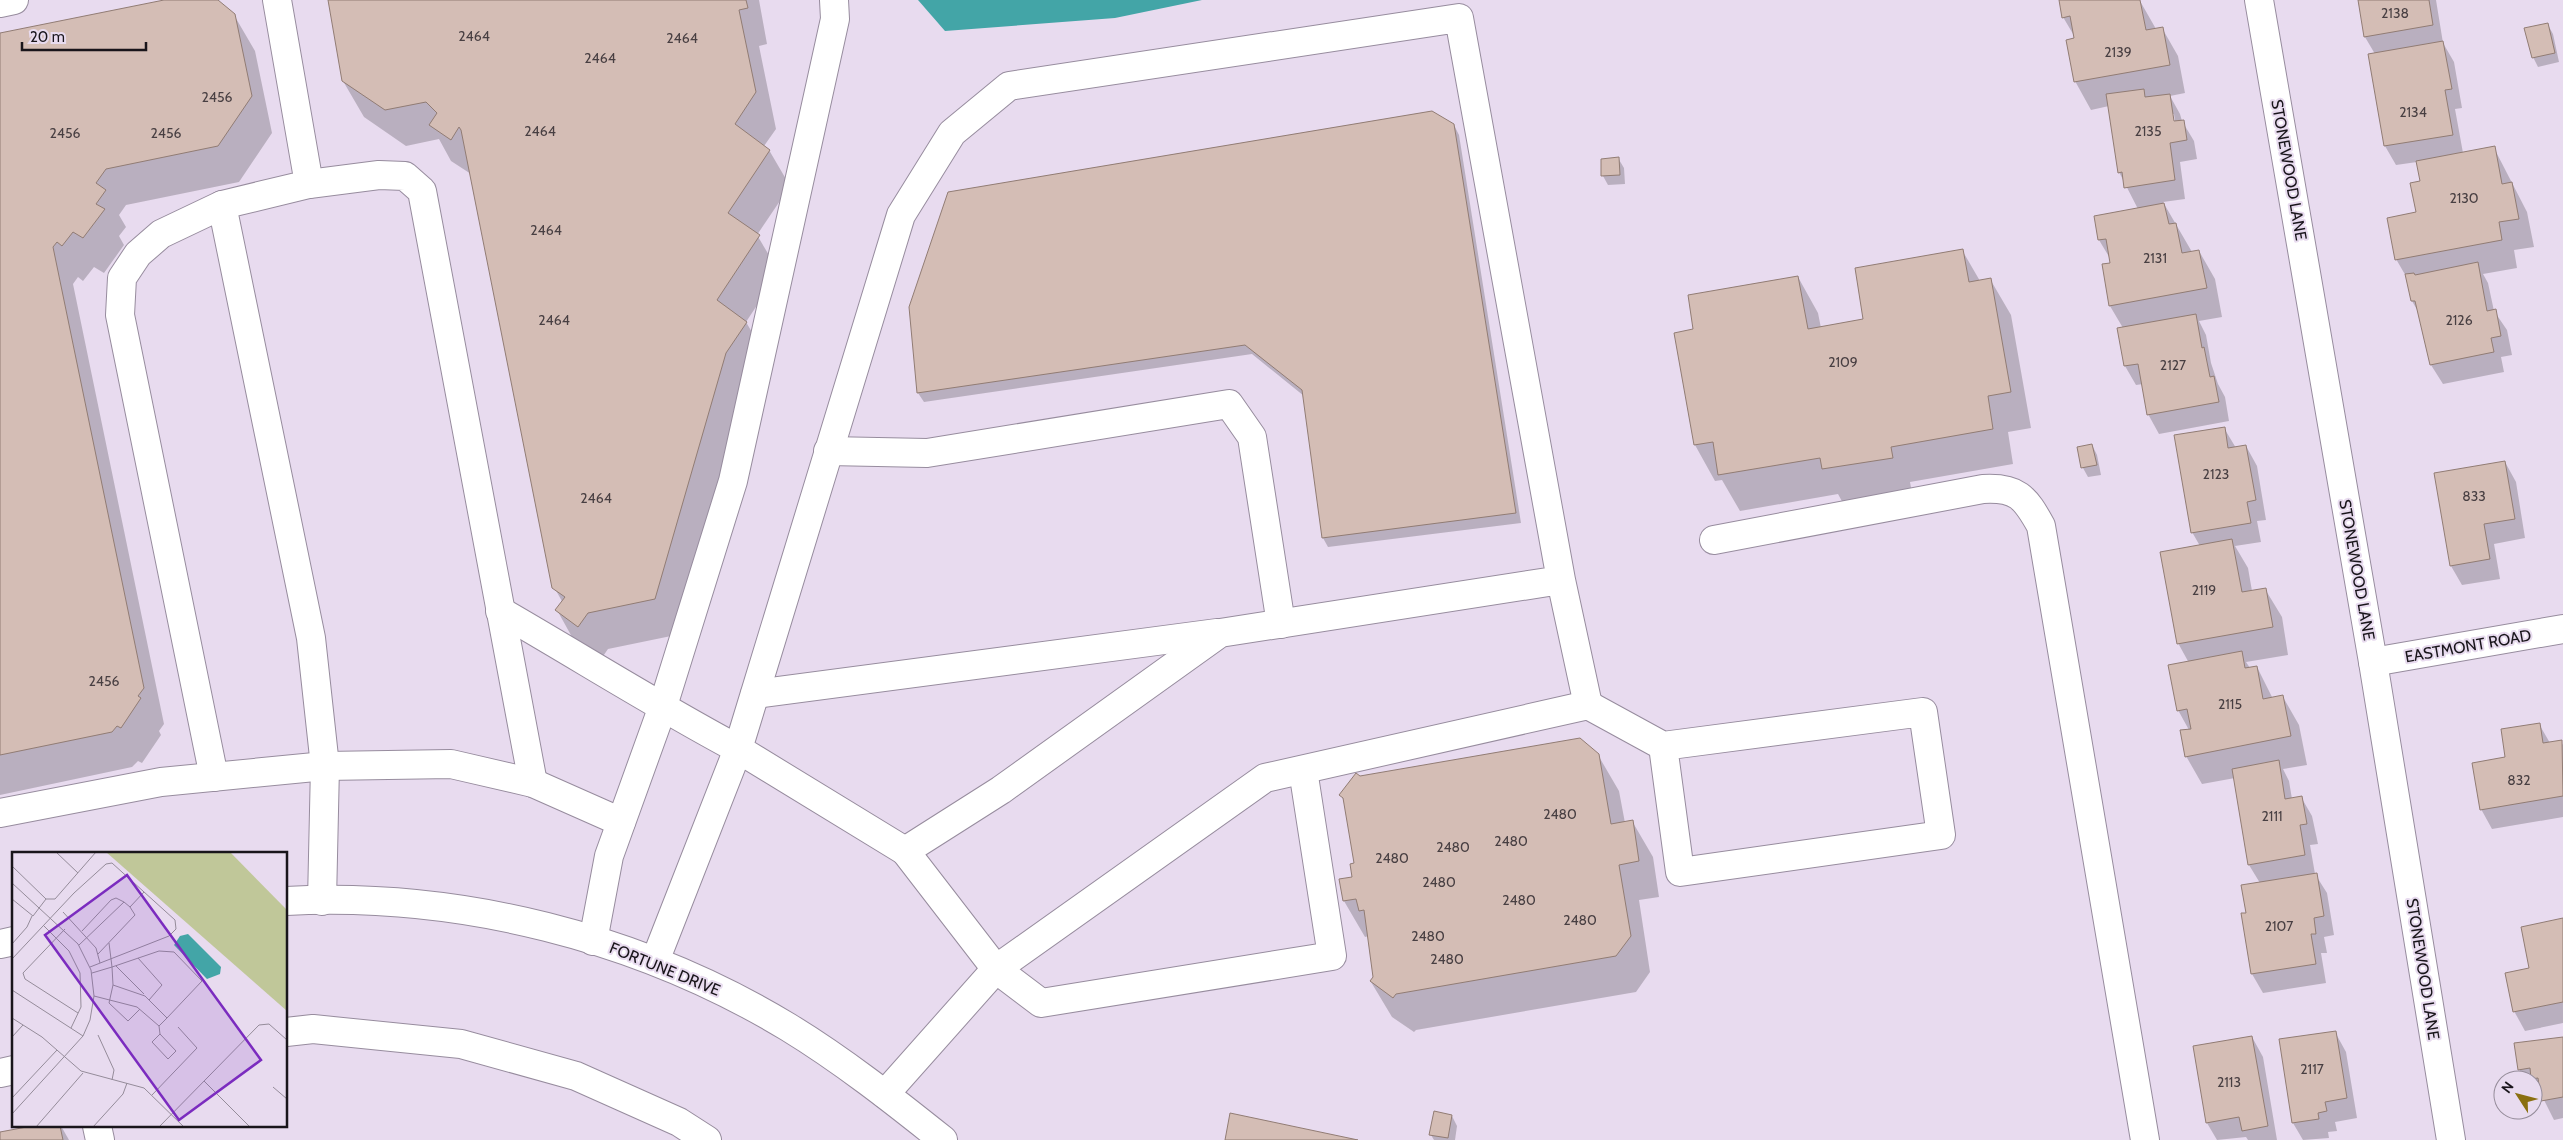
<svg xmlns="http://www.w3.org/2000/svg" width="2563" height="1140" font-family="Cabin,sans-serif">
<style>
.water{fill:#43a5a7}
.shadow{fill:#0003;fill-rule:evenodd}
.building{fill:#d4bdb5;stroke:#917c74}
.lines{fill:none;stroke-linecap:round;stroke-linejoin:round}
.minor-casing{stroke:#978c9e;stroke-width:30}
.minor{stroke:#fff;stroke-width:28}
.labels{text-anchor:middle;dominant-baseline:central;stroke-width:4;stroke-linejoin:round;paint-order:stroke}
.number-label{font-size:14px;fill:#483f42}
.street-label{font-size:16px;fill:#19151b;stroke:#e8dbef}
.inset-road{fill:none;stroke:#958c9a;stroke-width:1}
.view{fill:#7b2cbf;fill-opacity:0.15;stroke:#7b2cbf;stroke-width:2.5}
.inset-edge{fill:none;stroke:#19151b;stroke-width:2.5}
</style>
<rect width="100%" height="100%" fill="#e8dbef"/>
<polygon class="water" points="918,0 1202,0 1115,18 945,31"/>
<g class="shadow">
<polygon points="170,0 216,0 234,15 255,51 272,133 239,182 126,205 119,215 126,227 119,236 124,245 104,273 94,267 83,281 78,277 73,284 164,724 159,731 161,735 142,763 138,761 132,767 0,795 0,35"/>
<polygon points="329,0 759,0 767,44 759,46 776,129 764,146 769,150 790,186 757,235 779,272 746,322 767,358 676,635 608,649 599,662 577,646 557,610 563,603 554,587 471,174 451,161 439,139 406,146 364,117 343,81"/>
<path d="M 2060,0 L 2140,1 L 2156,29 L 2162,28 L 2178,56 L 2185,93 L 2170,96 L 2180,114 L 2182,121 L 2194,141 L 2197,159 L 2180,162 L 2185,199 L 2163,202 L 2192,252 L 2199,251 L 2215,279 L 2222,317 L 2199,321 L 2206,335 L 2211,363 L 2218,384 L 2225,397 L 2229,421 L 2159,434 L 2148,414 L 2143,384 L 2136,385 L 2125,366 L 2118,329 L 2123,328 L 2110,306 L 2103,265 L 2112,264 L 2111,260 L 2099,240 L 2138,209 L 2119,172 L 2109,106 L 2091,110 L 2075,81 L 2076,39 L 2063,17 ZM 2172,114 L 2174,114 L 2176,127 L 2174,128 Z"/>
<polygon points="2359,0 2436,0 2443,43 2454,62 2462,108 2455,109 2463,153 2494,148 2527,212 2534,247 2514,250 2517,268 2483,274 2488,283 2494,311 2507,330 2512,355 2501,357 2504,372 2443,384 2431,365 2420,315 2412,301 2407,278 2396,259 2418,213 2421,183 2417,162 2396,165 2385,146 2369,55 2375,54 2365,37"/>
<polygon points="2548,25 2553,34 2559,62 2538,67 2533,57"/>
<polygon points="1454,125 1459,135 1521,523 1328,547 1323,538 1304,396 1252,354 924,402 918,393 910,307"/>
<polygon points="1618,158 1624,168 1625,184 1608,185 1603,176 1602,160"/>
<polygon points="1962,250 1980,281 1990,279 2011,315 2031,428 2008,432 2013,464 1910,482 1912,493 1844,505 1838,494 1740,511 1722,480 1715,481 1695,445 1695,330 1798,277 1818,313 1821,328 1865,320"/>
<polygon points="2224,428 2236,448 2246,446 2257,466 2266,520 2257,521 2261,542 2235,546 2248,568 2252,591 2265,589 2282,617 2288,655 2246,662 2250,668 2257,667 2273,699 2283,697 2299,725 2307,765 2283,769 2289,781 2292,799 2301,797 2312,816 2318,844 2310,845 2315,874 2327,893 2334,935 2324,937 2327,953 2321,953 2326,983 2263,993 2252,974 2242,914 2247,914 2260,883 2249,865 2235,778 2202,784 2186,756 2189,730 2178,710 2189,663 2178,643 2200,546 2192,532"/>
<polygon points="2092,445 2097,455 2101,475 2088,477 2083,468"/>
<polygon points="2505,462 2516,482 2525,538 2494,544 2500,579 2462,585 2451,566"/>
<polygon points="2539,724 2550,743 2561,742 2563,745 2563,817 2492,829 2481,809 2506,758"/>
<polygon points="1598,755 1619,791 1625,823 1632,821 1653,857 1659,897 1639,900 1650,972 1636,992 1416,1030 1414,1032 1392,1017 1371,982 1375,977 1369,936 1365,937 1344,901 1340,880 1354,878 1355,864 1345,803 1341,795 1360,778"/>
<polygon points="2563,920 2563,1023 2525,1031 2514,1011 2531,969"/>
<polygon points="2335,1032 2346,1052 2357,1118 2335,1122 2337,1131 2328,1132 2329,1138 2303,1140 2293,1123 2280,1041"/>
<polygon points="2252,1037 2263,1057 2277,1140 2248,1140 2246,1137 2217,1140 2207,1123"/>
<polygon points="2563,1038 2563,1118 2554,1120 2538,1088 2533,1088 2533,1080 2525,1080 2519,1069"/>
<polygon points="1452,1116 1457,1126 1455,1140 1434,1140 1431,1135"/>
<polygon points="38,1126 61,1126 69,1140 0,1140 0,1134"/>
</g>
<g class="building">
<polygon points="164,0 218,0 235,14 252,96 218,146 106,169 96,183 106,190 96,204 105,209 83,238 73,232 62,246 57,242 53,247 144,688 138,696 141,698 121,728 117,726 112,732 0,755 0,33"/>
<polygon points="328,0 746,0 748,8 739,10 756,92 735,124 770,150 728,213 760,235 717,300 747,322 726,353 655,599 588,613 578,627 555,610 565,597 552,588 461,130 459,127 451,140 429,125 437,113 426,102 385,110 342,81"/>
<polygon points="2059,0 2140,0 2146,30 2163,27 2170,65 2074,82 2066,40 2074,38 2070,16 2062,18"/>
<polygon points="2358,0 2429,0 2433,25 2364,37"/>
<polygon points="2548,23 2555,53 2532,58 2524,28"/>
<polygon points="2443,41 2452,89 2445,90 2453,135 2384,146 2368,54"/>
<polygon points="2144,89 2145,97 2170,94 2174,121 2184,120 2187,140 2170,143 2175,180 2124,188 2122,172 2118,173 2106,94"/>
<polygon points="1432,111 1454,124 1516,513 1322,538 1302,390 1245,345 917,393 909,307 948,192"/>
<polygon points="2495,146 2502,184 2512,182 2519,219 2499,222 2502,240 2395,260 2387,218 2416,212 2410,183 2420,181 2416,161"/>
<polygon points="1619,157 1620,175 1601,176 1601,159"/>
<polygon points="2164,203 2169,224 2176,223 2182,253 2199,250 2207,288 2109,306 2102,264 2110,263 2106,239 2098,240 2094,216"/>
<polygon points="1963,249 1969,282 1991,278 2011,392 1988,396 1993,429 1891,447 1893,458 1822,469 1820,458 1718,475 1713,442 1694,445 1674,333 1693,329 1688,295 1798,276 1808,329 1863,319 1855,268"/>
<polygon points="2478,262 2487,311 2496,309 2501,336 2491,338 2494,352 2430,365 2415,301 2411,301 2405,274 2414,273 2415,275"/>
<polygon points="2196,314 2202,348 2204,347 2210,377 2214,376 2219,402 2147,415 2138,364 2124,366 2117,328"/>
<polygon points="2225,427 2228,448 2246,445 2256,500 2247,502 2251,523 2191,533 2174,435"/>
<polygon points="2092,444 2097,465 2081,468 2077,447"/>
<polygon points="2505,461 2515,519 2484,524 2490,559 2450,566 2434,473"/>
<polygon points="2232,539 2242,592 2266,588 2273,627 2177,644 2160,552"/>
<polygon points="2242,651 2245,668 2257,666 2263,699 2283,695 2291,736 2185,757 2180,730 2191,729 2187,709 2177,711 2168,665"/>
<polygon points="2540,723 2543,743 2562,740 2563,796 2480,810 2472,763 2505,757 2501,729"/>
<polygon points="1580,738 1599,754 1611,824 1633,820 1639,861 1619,865 1631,936 1616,956 1396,994 1393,998 1370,981 1373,977 1364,910 1359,911 1356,899 1343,901 1339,879 1352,877 1350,864 1354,863 1343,798 1339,795 1356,773 1360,776"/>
<polygon points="2279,760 2285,799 2302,796 2307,824 2300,825 2305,855 2248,865 2232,769"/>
<polygon points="2317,873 2324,916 2314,918 2316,934 2311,934 2316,964 2251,974 2241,913 2246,913 2241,885"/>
<polygon points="2563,918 2563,1002 2513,1012 2505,973 2529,968 2521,927"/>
<polygon points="2336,1031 2347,1098 2325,1102 2327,1111 2318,1113 2319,1119 2292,1123 2279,1039"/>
<polygon points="2252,1036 2268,1126 2242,1131 2239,1117 2206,1123 2193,1046"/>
<polygon points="2563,1037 2563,1097 2541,1101 2538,1078 2531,1079 2530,1068 2518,1070 2514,1043"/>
<polygon points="1434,1111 1452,1115 1448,1138 1429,1135"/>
<polygon points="1230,1113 1358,1140 1225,1140"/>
<polygon points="32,1126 60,1126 63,1140 0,1140 0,1132"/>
</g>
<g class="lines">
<g class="minor-casing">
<g id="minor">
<polyline points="277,0 309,184 222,205 311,638 325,766 322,901"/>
<polyline points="2259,0 2373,662 2451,1140"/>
<polyline points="0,3 14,0"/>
<polyline points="309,184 379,175 405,176 422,191 533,783"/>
<polyline points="828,451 927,453 1229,404 1252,437 1281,624"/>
<path d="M 1714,540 L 1983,489 C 2017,487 2025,497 2041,526 L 2145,1140"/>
<polyline points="1561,580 1459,18 1009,86 952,133 901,215 738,749 905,851 1001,790 1220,633 1561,580 1588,705"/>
<path d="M 500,611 C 580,657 657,706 738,749 L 655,961"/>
<polyline points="2373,662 2563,629"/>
<polyline points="755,694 1217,633"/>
<polyline points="214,777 120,315 122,278 138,254 161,234 222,205"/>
<polyline points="0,813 161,782 325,766 451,764 533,783 621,822"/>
<polyline points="905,851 996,969 1041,1003 1332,956 1303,770"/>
<path d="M 286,901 C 460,892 639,937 788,1027 C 842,1060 893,1100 943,1140"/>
<polyline points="593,941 609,856 662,709 733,481 835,19 834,0"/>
<polyline points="0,944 14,941"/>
<polyline points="286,1032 313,1029 461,1044 576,1076 679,1122 707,1140"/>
<polyline points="0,1073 14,1070"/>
<polyline points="885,1094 996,969 1265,778 1588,705 1663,746 1680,872 1941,835 1923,712 1663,746"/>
<polyline points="97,1126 100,1140"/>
</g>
</g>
<use href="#minor" class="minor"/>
</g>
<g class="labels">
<g class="number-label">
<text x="2395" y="13">2138</text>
<text x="474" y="36">2464</text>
<text x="682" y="38">2464</text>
<text x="2118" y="52">2139</text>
<text x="600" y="58">2464</text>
<text x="217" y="97">2456</text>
<text x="2413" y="112">2134</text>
<text x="540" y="131">2464</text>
<text x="2148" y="131">2135</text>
<text x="65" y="133">2456</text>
<text x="166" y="133">2456</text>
<text x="2464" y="198">2130</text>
<text x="546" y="230">2464</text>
<text x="2155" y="258">2131</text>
<text x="554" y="320">2464</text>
<text x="2459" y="320">2126</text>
<text x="1843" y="362">2109</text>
<text x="2173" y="365">2127</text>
<text x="2216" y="474">2123</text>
<text x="2474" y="496">833</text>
<text x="596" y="498">2464</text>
<text x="2204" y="590">2119</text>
<text x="104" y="681">2456</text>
<text x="2230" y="704">2115</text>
<text x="2519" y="780">832</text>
<text x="1560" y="814">2480</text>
<text x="2272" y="816">2111</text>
<text x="1511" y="841">2480</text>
<text x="1453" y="847">2480</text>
<text x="1392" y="858">2480</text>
<text x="1439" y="882">2480</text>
<text x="1519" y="900">2480</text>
<text x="1580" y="920">2480</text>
<text x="2279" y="926">2107</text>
<text x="1428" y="936">2480</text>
<text x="1447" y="959">2480</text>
<text x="2312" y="1069">2117</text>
<text x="2229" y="1082">2113</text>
</g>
<g class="street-label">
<text transform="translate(2289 170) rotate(80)">STONEWOOD LANE</text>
<text transform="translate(2357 570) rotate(80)">STONEWOOD LANE</text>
<text transform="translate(2468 646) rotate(-10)">EASTMONT ROAD</text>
<text transform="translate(665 969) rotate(22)">FORTUNE DRIVE</text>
<text transform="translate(2423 969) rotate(81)">STONEWOOD LANE</text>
</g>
</g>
<g transform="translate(12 852)">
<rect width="275" height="275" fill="#e8dbef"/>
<path d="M 94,0 L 218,0 L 275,58 L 275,159 Z" fill="#c0c799"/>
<path d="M 176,82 L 209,115 L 208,122 L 195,127 L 162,93 L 168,84 Z" fill="#43a5a7"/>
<path class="inset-road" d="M 44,0 L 66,21M 0,14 L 34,47M 0,31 L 66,92 L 79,118 L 82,144 L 78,168 L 71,184 L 0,262M 0,47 L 21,64 L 34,47 L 43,47 L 84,0M 51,60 L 84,96 L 88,111M 31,73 L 57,99 L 68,121 L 69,155 L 59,176M 53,77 L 11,121 L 13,127 L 66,161M 70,79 L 99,48 L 104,46 L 112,50M 0,92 L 15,75 L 20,64M 67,93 L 112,50 L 118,55 L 132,40M 86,102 L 123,63 L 118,55M 126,106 L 150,133 L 137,148M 0,107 L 62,41 L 94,12 L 100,11 L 163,68 L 164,77 L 157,84 L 78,115M 104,114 L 132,142M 80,121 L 100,115 L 97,91M 101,133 L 97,151 L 116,169 L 128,157M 0,138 L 71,184M 82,144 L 125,155 L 147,174 L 148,182 L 140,190 L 156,207 L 164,199 L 148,182M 0,166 L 30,185 L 69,219 L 132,236 L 172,275M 147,174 L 155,166 L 133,144 L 101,133 L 100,115 L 147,99 L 162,100 L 190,129 L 155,166M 86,183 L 102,218 L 100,228M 0,185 L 11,173M 192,229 L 238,275M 261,235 L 275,247M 140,243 L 185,196 L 166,175M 0,246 L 45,198M 24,275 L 71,221M 81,275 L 111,242 L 115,231M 147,275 L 247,173 L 257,172 L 275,188"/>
<path class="view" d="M 115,23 L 249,208 L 167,268 L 33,83 Z"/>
<rect width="275" height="275" class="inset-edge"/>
</g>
<g transform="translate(2518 1095) rotate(306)"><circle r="24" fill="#e8dbef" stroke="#958c9a"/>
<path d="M0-4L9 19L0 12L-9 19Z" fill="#8a6f10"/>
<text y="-8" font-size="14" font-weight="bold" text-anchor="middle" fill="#19151b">N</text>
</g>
<path d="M22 42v8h124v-8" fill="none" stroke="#19151b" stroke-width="2.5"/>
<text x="30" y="42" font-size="15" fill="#19151b" stroke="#e8dbef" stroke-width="4" paint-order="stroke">20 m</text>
</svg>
